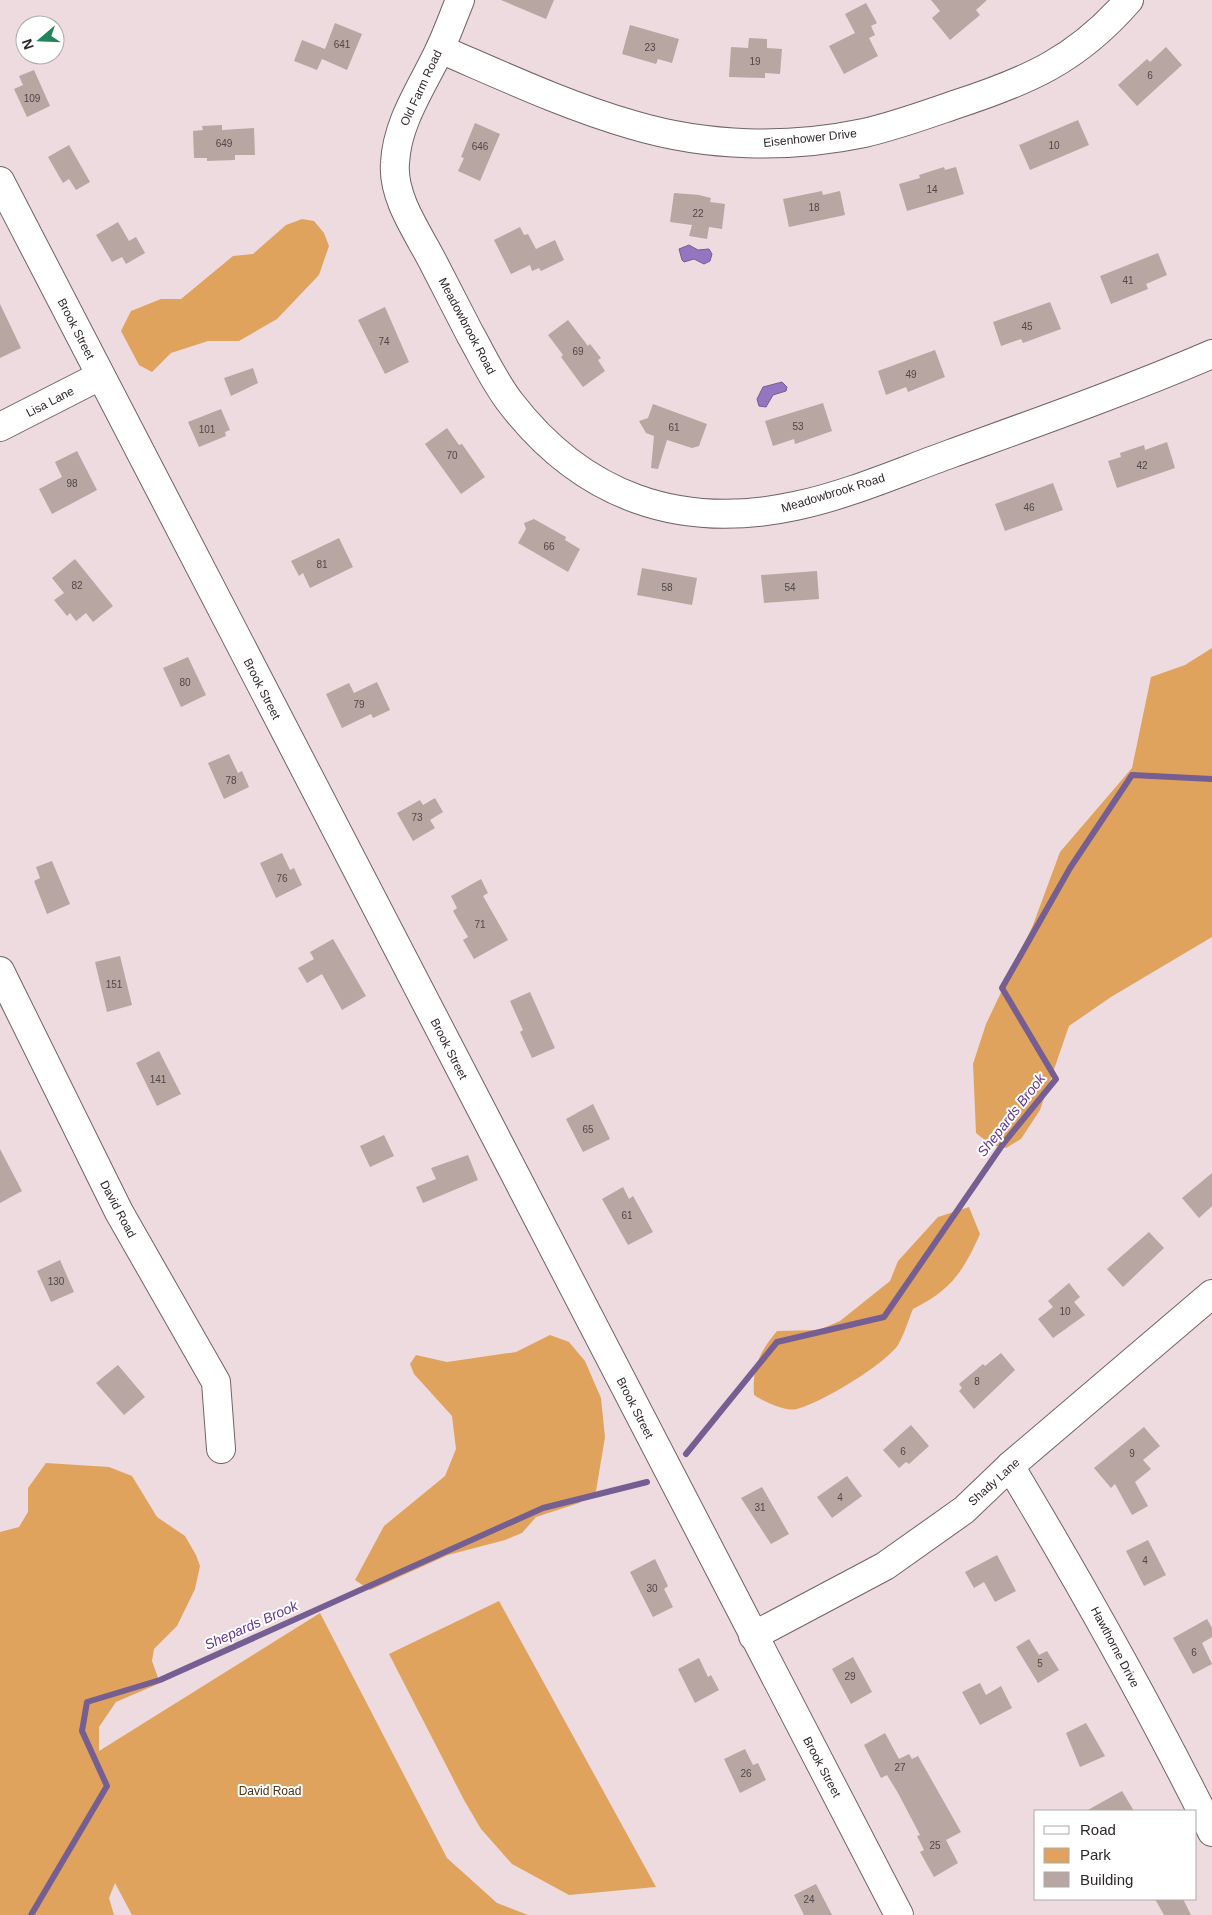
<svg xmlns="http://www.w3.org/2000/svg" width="1212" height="1915" font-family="Arial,sans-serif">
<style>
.green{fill:#e0a35e}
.water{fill:#9475c0;stroke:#755e92}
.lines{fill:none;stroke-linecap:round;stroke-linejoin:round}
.stream{stroke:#755e92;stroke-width:6}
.building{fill:#b7a6a1}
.minor-casing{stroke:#726265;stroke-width:30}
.minor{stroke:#fff;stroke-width:28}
.labels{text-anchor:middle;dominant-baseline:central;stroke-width:4;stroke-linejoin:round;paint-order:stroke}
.number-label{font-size:10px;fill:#504746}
.street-label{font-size:12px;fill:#2e2728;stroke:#fff}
.park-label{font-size:12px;fill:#4d3314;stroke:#fff}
.water-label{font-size:14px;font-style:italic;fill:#623792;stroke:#fff}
</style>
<rect width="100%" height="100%" fill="#eedbdf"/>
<g class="green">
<polygon points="302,219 314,221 324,233 329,246 319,275 277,319 239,341 208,341 171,353 152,372 139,365 121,331 131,311 161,299 181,299 233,256 253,254 286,225"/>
<polygon points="1212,648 1212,937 1111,997 1069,1026 1040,1110 1021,1139 1006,1148 991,1145 976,1133 973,1064 986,1024 1033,925 1060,852 1132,768 1151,677 1185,665"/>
<path d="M 969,1207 L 980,1234 C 963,1272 951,1290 913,1309 C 908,1321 904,1335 898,1345 C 884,1365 821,1403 797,1409 C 786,1412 763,1401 754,1395 C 752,1368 760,1351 777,1331 L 819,1330 L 840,1321 L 890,1281 L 898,1261 L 938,1217 Z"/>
<polygon points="550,1335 569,1342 585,1361 601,1398 605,1437 596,1491 579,1503 536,1517 522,1533 505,1540 448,1555 370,1590 355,1580 384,1526 445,1476 456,1449 452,1416 414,1374 410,1364 416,1355 447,1362 516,1352"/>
<polygon points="46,1463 109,1467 132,1476 157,1517 185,1536 196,1555 200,1566 195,1589 177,1626 154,1649 152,1661 160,1683 116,1702 99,1727 99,1751 320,1613 447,1858 497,1903 528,1915 132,1915 115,1883 109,1898 114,1915 0,1915 0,1532 19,1527 28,1512 28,1488"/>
<polygon points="499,1601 656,1887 569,1895 512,1864 481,1829 464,1800 389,1654"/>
</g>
<g class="water">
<polygon points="689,245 698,250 709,249 712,254 710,261 704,264 694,259 684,262 682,260 679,249"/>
<polygon points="782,382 787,387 786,391 773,395 766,407 759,406 757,399 763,387"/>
</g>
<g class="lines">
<g class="stream">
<polyline points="686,1454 777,1342 884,1317 1003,1144 1056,1079 1002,988 1070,868 1132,775 1212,779"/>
<polyline points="31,1915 107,1786 82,1731 87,1702 160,1680 543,1508 647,1482"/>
</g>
</g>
<g class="building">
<polygon points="501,0 554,0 546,19"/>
<polygon points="931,0 987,0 976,10 980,15 950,40 932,18 940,11"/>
<polygon points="866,3 877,23 871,26 875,35 869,38 878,56 844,74 829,46 855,33 845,14"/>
<polygon points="335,23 362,34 347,70 322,59 317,70 294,61 302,40 325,49"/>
<polygon points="630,25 679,39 672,63 658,59 656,64 622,54"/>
<polygon points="749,38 767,39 767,48 782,49 780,74 765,73 765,78 729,77 731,47 748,48"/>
<polygon points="1166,47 1182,65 1137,106 1118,85 1147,59 1150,62"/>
<polygon points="34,70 50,106 27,117 14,89 23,85 19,76"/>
<polygon points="1078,120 1089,145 1030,170 1019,145"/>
<polygon points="475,123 500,134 480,181 458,171 464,158 461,157"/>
<polygon points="222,125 222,130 254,128 255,155 235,155 235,160 207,161 207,158 194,158 193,131 203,130 202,126"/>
<polygon points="69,145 90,182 76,190 69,179 63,183 48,157"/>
<polygon points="944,167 945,170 956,167 964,194 907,211 899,184 920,178 919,175"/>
<polygon points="822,191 823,195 840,191 845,215 789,227 783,199"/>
<polygon points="674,193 699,195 711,198 710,202 725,204 722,229 709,227 707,239 689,236 692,225 670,222"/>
<polygon points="118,222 129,241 136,237 145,253 126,264 122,257 112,262 96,235"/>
<polygon points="520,227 524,235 528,234 536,249 555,240 564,260 541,271 539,268 532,271 530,265 511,274 494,240"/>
<polygon points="1158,253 1167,275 1146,284 1148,289 1111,304 1100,276"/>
<polygon points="1050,302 1061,329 1023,343 1021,339 1001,346 993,322"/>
<polygon points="0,304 21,348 0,358"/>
<polygon points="385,307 409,362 385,374 358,320"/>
<polygon points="568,320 588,346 590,344 601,358 598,360 605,371 583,387 561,357 563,355 548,335"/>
<polygon points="935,350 945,377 908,392 906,387 886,395 878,371"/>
<polygon points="253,368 258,383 231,396 224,378"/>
<polygon points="823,403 832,431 795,444 794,439 773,446 765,421"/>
<polygon points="653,404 707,424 699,446 692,448 667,440 658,469 651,468 654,436 646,433 639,421 648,418"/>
<polygon points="221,409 230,430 225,432 226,436 199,447 188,422"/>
<polygon points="447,428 459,445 462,444 485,477 461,494 425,444"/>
<polygon points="1167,442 1175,468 1117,488 1108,461 1121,457 1120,453 1144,445 1145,450"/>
<polygon points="77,451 97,490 52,514 39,489 62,477 55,462"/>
<polygon points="1053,483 1063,510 1005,531 995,504"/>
<polygon points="534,519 566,537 565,540 580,549 568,572 518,543 526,529 524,523"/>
<polygon points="339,538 353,567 310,588 303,573 299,576 291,561"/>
<polygon points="75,559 113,606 93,622 86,613 76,621 70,613 67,616 54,600 64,593 52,578"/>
<polygon points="642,568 697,578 692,605 637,595"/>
<polygon points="817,571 819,599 764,603 761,575"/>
<polygon points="188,657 206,695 181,707 163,668"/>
<polygon points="377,682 390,710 373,718 371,714 342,728 326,694 349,683 354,693"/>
<polygon points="229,754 238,773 242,771 249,787 224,799 208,763"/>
<polygon points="435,798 443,812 430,820 435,828 413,841 397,813 420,800 423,805"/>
<polygon points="282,853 290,870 294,868 302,885 276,898 260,863"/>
<polygon points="52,861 70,904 47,914 34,881 40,878 36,867"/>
<polygon points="481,879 488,893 483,896 508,940 474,959 463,940 468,937 453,911 457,908 451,896"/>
<polygon points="333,939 366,996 342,1010 322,974 307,983 298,968 314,959 310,952"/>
<polygon points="120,956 132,1005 107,1012 95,962"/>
<polygon points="530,992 555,1048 532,1058 520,1032 523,1030 510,1001"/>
<polygon points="159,1051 181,1094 157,1106 136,1063"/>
<polygon points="593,1104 610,1139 583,1152 566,1119"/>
<polygon points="384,1135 394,1156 370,1167 360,1146"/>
<polygon points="0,1149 22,1191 0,1203"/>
<polygon points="468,1155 478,1180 423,1203 416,1187 436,1179 431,1168"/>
<polygon points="1212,1173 1212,1206 1199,1218 1182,1198"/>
<polygon points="623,1187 629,1199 633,1196 653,1232 628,1245 602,1199"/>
<polygon points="1149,1232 1164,1248 1123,1287 1107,1269"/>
<polygon points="60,1260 74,1292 51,1302 37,1271"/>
<polygon points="1069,1283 1080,1297 1074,1302 1085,1315 1053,1338 1038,1319 1053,1307 1048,1301"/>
<polygon points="1001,1353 1015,1370 974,1409 959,1391 962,1388 959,1384 983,1364 985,1366"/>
<polygon points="118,1365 145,1397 124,1415 96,1383"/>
<polygon points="911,1425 929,1446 909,1464 906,1462 899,1468 883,1450"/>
<polygon points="1144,1427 1160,1446 1143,1460 1151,1469 1135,1482 1148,1506 1132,1515 1115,1484 1111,1488 1094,1468"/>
<polygon points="847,1476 862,1496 832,1518 817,1497"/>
<polygon points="762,1487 789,1534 771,1544 741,1498"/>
<polygon points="1148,1540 1166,1575 1144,1586 1126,1551"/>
<polygon points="997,1555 1016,1591 995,1602 984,1582 974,1588 965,1572"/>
<polygon points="655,1559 668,1586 664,1589 673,1607 653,1617 630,1572"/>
<polygon points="1207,1619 1212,1628 1212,1637 1202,1643 1212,1664 1193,1674 1173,1638"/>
<polygon points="1029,1639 1039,1655 1047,1651 1059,1670 1038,1683 1016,1647"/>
<polygon points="853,1657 872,1692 851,1704 832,1669"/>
<polygon points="699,1658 708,1677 711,1675 719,1690 695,1703 678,1669"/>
<polygon points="980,1683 986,1695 1001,1686 1012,1708 980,1725 962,1692"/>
<polygon points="1086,1723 1105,1756 1080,1767 1066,1733"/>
<polygon points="885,1733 899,1759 909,1754 912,1759 918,1756 961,1832 946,1840 958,1863 934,1877 920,1852 924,1850 917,1836 920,1835 898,1793 887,1775 881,1778 864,1745"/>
<polygon points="745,1749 753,1765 758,1763 766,1780 740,1793 724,1759"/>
<polygon points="1122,1791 1134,1811 1086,1811"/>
<polygon points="816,1884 832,1915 804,1915 794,1895"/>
<polygon points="1155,1899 1183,1899 1191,1915 1164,1915"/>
</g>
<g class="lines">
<g class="minor-casing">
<g id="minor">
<path d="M 460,0 C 453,17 447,34 439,51 C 422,87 397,122 395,163 C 392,198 419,234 434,264 C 446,287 458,311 470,334 C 483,357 494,381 510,402 C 582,496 679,531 795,506 C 848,495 900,472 950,454 C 1038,422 1126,391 1212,354"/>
<path d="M 440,49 C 503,76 567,106 633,125 C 707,147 788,149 864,133 C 895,126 925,115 954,105 C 1028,81 1077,60 1129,0"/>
<polyline points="0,181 899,1915"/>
<polyline points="0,427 100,376"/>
<polyline points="0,971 119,1212 216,1382 221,1449"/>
<path d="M 1010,1466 C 1082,1586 1150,1707 1212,1832"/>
<polyline points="753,1636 885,1566 964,1510 1010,1466 1212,1294"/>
</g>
</g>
<use href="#minor" class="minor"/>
</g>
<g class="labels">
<g class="number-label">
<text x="342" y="44">641</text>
<text x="650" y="47">23</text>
<text x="755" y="61">19</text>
<text x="1150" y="75">6</text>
<text x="32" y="98">109</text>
<text x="224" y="143">649</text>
<text x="1054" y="145">10</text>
<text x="480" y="146">646</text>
<text x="932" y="189">14</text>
<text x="814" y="207">18</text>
<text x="698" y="213">22</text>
<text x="1128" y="280">41</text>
<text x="1027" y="326">45</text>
<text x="384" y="341">74</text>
<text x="578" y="351">69</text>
<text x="911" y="374">49</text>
<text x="798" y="426">53</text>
<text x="674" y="427">61</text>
<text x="207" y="429">101</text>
<text x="452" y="455">70</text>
<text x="1142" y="465">42</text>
<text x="72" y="483">98</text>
<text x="1029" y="507">46</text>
<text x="549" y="546">66</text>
<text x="322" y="564">81</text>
<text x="77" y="585">82</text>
<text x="667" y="587">58</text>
<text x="790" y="587">54</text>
<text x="185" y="682">80</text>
<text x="359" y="704">79</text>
<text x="231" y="780">78</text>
<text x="417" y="817">73</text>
<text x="282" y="878">76</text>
<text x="480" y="924">71</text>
<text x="114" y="984">151</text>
<text x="158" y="1079">141</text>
<text x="588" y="1129">65</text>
<text x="627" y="1215">61</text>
<text x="56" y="1281">130</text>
<text x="1065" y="1311">10</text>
<text x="977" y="1381">8</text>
<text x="903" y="1451">6</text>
<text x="1132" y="1453">9</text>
<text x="840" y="1497">4</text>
<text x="760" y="1507">31</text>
<text x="1145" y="1560">4</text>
<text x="652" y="1588">30</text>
<text x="1194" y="1652">6</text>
<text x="1040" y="1663">5</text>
<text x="850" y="1676">29</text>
<text x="900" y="1767">27</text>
<text x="746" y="1773">26</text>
<text x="935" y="1845">25</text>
<text x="809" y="1899">24</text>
</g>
<g class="street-label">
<text transform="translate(421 88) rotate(-65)">Old Farm Road</text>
<text transform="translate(810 138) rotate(-6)">Eisenhower Drive</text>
<text transform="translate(467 326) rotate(62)">Meadowbrook Road</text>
<text transform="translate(76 329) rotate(63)">Brook Street</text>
<text transform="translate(50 402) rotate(-27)">Lisa Lane</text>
<text transform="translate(833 493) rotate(-17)">Meadowbrook Road</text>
<text transform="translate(262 689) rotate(63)">Brook Street</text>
<text transform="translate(449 1049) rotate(63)">Brook Street</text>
<text transform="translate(118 1209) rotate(62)">David Road</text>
<text transform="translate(635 1408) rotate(63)">Brook Street</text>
<text transform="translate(994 1482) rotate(-42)">Shady Lane</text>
<text transform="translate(1115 1647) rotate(62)">Hawthorne Drive</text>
<text transform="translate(822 1767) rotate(62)">Brook Street</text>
</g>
<g class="park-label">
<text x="270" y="1791">David Road</text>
</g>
<g class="water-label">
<text transform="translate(1011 1115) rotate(-52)">Shepards Brook</text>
<text transform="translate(251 1625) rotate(-24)">Shepards Brook</text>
</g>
</g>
<rect x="1034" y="1810" width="162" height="90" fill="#ffffff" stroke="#aba9a9"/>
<rect x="1044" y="1826" width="25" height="8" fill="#ffffff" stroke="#aba9a9"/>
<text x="1080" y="1835" font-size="15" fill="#2e2728">Road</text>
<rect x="1044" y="1848" width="25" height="15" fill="#e0a35e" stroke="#aba9a9"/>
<text x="1080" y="1860" font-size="15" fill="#2e2728">Park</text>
<rect x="1044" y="1872" width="25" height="15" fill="#b7a6a1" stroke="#aba9a9"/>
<text x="1080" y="1885" font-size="15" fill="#2e2728">Building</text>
<g transform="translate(40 40) rotate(251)"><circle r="24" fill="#ffffff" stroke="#aba9a9"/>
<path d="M0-4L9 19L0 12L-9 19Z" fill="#21845d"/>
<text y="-8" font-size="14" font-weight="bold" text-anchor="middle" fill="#2e2728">N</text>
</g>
</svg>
